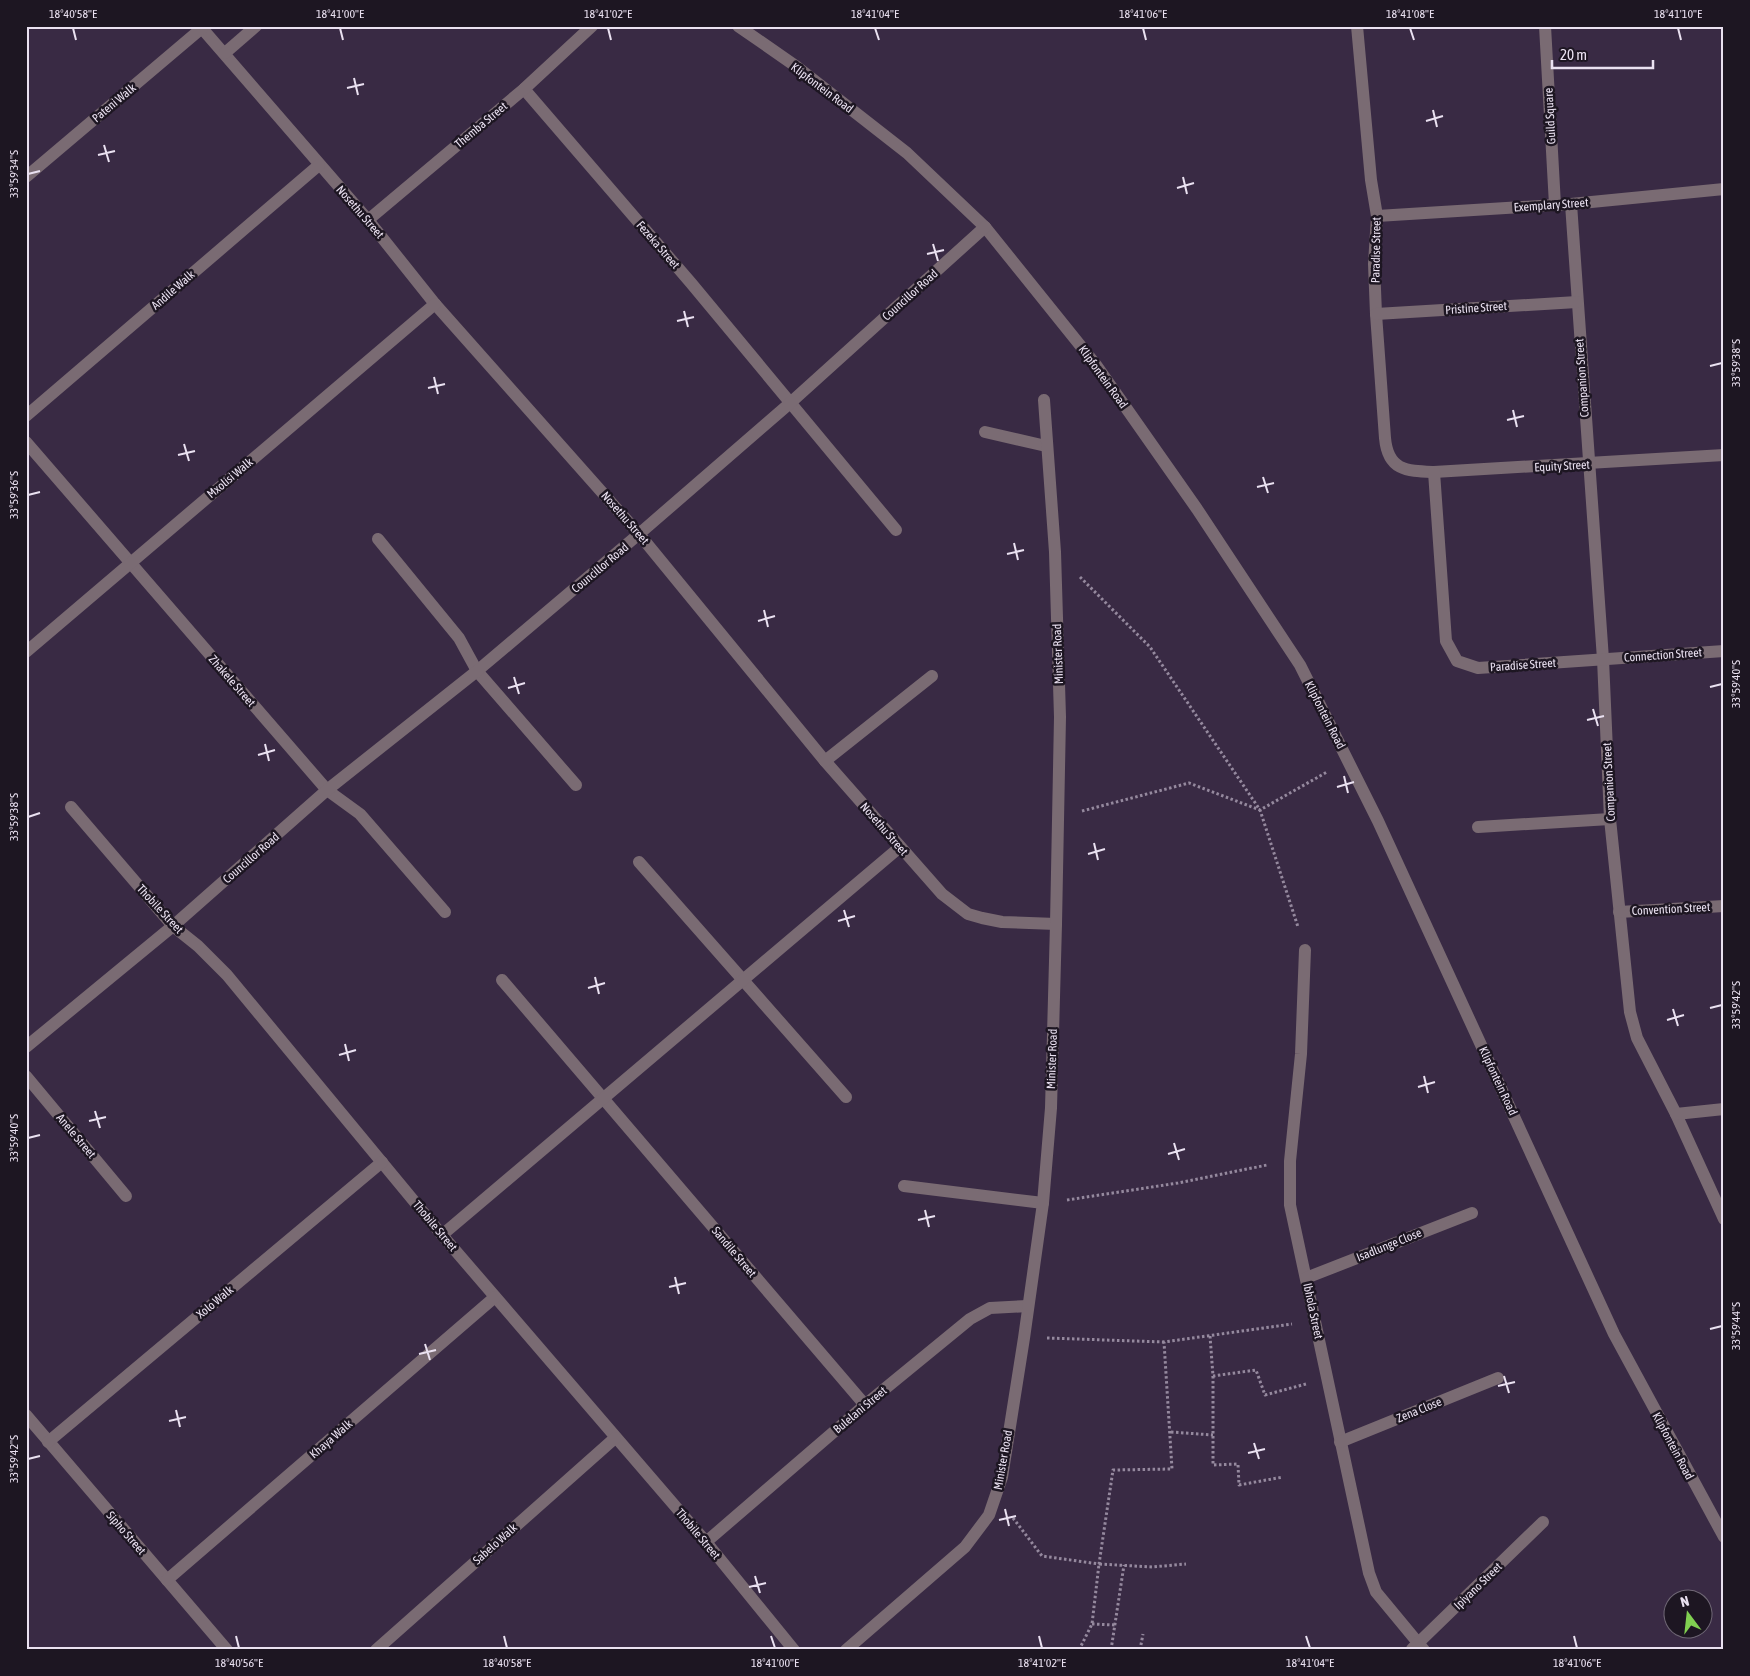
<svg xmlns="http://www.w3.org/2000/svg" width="1750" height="1676" font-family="'Asap Condensed',sans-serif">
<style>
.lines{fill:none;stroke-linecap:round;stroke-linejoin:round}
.path{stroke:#95899e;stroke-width:3;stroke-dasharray:2.5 2.5;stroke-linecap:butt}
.minor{stroke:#7a6b73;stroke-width:12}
.ticks{fill:none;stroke:#eae1f1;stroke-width:2}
.labels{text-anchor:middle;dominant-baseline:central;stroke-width:5;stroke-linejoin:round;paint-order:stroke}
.street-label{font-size:12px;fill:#eae1f1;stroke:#1d1622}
.neatline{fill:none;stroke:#eae1f1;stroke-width:2}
.ticks-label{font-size:12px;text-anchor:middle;fill:#eae1f1}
</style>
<rect width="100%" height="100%" fill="#392a44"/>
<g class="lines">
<g class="path">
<polyline points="1080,577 1150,647 1260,810 1298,927"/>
<polyline points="1082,811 1189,783 1260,810 1327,772"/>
<polyline points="1067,1200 1178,1183 1267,1165"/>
<polyline points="1210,1336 1213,1376 1256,1370 1265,1395 1306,1384"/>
<polyline points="1047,1338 1164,1342"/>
<polyline points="1213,1376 1213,1465 1238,1464 1239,1485 1283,1477"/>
<polyline points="1171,1432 1213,1435"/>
<polyline points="1013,1518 1042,1556 1099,1564 1113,1470 1172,1469 1164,1342 1292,1324"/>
<polyline points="1092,1624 1115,1625"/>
<polyline points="1079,1650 1092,1624 1099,1564 1152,1567 1186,1564"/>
<polyline points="1111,1650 1124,1565"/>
<polyline points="1140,1650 1143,1634"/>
</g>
<g class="minor">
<polyline points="200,26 368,220 435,304 639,534 825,761 942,894 968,914 982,918 1002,922 1056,924"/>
<polyline points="738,26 797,67 907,153 985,227 1096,365 1197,509 1300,665 1378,821 1614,1334 1724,1537"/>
<path d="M 1357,26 L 1371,180 L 1377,216 L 1374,264 L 1376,314 L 1385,438 C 1388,471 1407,471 1434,472 L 1724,455"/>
<polyline points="1545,26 1555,205"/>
<polyline points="225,53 256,26"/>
<polyline points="524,89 691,283 896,530"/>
<polyline points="26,177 202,28"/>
<polyline points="1571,204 1603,659 1610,819 1630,1012 1637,1038 1676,1114 1724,1219"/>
<polyline points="1377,216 1571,204 1724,189"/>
<polyline points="368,220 524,89 592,26"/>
<polyline points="1376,314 1577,302"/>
<polyline points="26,416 319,165"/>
<polyline points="985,432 1046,446"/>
<polyline points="26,442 327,790 360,814 445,912"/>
<polyline points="1434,472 1446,641 1457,661 1478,668 1724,651"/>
<polyline points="378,539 459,638 477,671 576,785"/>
<polyline points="26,652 435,304"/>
<polyline points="825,761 932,676"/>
<polyline points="71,807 173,926 198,946 227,975 442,1235 706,1542 794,1650"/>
<polyline points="1478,827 1610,819"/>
<polyline points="639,862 846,1097"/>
<polyline points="1619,912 1724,906"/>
<polyline points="1305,950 1301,1054 1290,1161 1290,1205 1369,1573 1376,1592 1424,1650"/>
<polyline points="502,980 865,1405"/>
<polyline points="26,1047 173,926 327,790 477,671 639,534 789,404 985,227"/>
<polyline points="26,1076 126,1196"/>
<polyline points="1676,1114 1724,1109"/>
<polyline points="904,1186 1043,1203"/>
<polyline points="442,1235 900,847"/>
<polyline points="1306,1278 1472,1213"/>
<polyline points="26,1415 227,1650"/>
<polyline points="48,1442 382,1162"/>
<polyline points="1340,1442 1498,1378"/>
<polyline points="706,1542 865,1405 970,1319 990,1308 1028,1306"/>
<polyline points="167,1580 495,1297"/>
<polyline points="1412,1649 1543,1522"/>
<polyline points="376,1650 615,1438"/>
<polyline points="846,1650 965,1547 989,1515 1002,1477 1024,1338 1043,1203 1051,1108 1056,924 1060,717 1055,552 1044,400"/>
</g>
</g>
<path class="ticks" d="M 73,28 L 76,40M 340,28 L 343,40M 608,28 L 611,40M 875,28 L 879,40M 1143,28 L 1146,40M 1410,28 L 1414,40M 1678,28 L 1681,40M 354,78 L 358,95M 347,88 L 364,84M 1433,110 L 1437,127M 1426,121 L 1443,116M 104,145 L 109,162M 98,155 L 115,151M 28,174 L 40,171M 1183,177 L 1187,194M 1177,188 L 1194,183M 933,244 L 938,261M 927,254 L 944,250M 684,311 L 688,327M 677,321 L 694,317M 1710,366 L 1722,363M 434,377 L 438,394M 428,388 L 445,384M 1513,410 L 1517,427M 1507,420 L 1524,416M 184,444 L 189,461M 178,455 L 195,451M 1263,477 L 1268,493M 1257,487 L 1274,483M 28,495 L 40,492M 1014,543 L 1018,560M 1007,554 L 1024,550M 764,610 L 768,627M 758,621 L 775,616M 514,677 L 519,694M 1710,687 L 1722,684M 508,688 L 525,683M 1593,709 L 1598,726M 1587,720 L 1604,716M 265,744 L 269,761M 258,755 L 275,750M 1344,776 L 1348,793M 1337,787 L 1354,782M 28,817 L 40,813M 1094,843 L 1098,860M 1088,854 L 1105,849M 844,910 L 849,927M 838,921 L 855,916M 595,977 L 599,994M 588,988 L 605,983M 1710,1008 L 1722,1005M 1673,1009 L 1678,1026M 1667,1020 L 1684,1015M 345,1044 L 349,1061M 339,1055 L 356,1050M 1424,1076 L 1428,1093M 1418,1087 L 1435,1082M 95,1111 L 100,1128M 89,1121 L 106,1117M 28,1138 L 40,1135M 1174,1143 L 1179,1160M 1168,1154 L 1185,1149M 925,1210 L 929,1227M 918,1220 L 935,1216M 675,1277 L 679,1294M 669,1287 L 686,1283M 1710,1329 L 1722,1326M 425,1344 L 430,1360M 419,1354 L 436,1350M 1504,1376 L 1509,1393M 1498,1386 L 1515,1382M 176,1410 L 180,1427M 169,1421 L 186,1417M 1254,1443 L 1259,1459M 1248,1453 L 1265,1449M 28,1459 L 40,1456M 1005,1509 L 1009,1526M 999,1520 L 1016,1516M 755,1576 L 760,1593M 749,1587 L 766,1583M 236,1636 L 239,1648M 504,1636 L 507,1648M 771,1636 L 775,1648M 1039,1636 L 1042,1648M 1306,1636 L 1310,1648M 1574,1636 L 1577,1648"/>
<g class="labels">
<g class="street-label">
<text transform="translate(822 88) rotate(37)">Klipfontein Road</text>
<text transform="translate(114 103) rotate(-40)">Pateni Walk</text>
<text transform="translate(1550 116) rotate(-93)">Guild Square</text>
<text transform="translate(481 125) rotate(-40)">Themba Street</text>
<text transform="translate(1551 205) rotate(-4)">Exemplary Street</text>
<text transform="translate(360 212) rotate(49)">Nosethu Street</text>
<text transform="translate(658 245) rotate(49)">Fezeka Street</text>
<text transform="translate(1376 250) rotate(-89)">Paradise Street</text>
<text transform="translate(173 290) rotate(-41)">Andile Walk</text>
<text transform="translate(910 295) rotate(-42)">Councillor Road</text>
<text transform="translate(1476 308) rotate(-4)">Pristine Street</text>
<text transform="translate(1103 377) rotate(54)">Klipfontein Road</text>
<text transform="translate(1582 378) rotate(-94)">Companion Street</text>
<text transform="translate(1562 466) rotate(-3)">Equity Street</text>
<text transform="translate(230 478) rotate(-40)">Mxolisi Walk</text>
<text transform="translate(625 518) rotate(49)">Nosethu Street</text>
<text transform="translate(600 568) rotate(-40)">Councillor Road</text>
<text transform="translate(1058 654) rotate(-92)">Minister Road</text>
<text transform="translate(1663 655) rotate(-4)">Connection Street</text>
<text transform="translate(1523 665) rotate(-4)">Paradise Street</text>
<text transform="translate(232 681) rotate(49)">Zhakele Street</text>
<text transform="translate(1325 715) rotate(63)">Klipfontein Road</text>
<text transform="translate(1609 782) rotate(-93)">Companion Street</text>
<text transform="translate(884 829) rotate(49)">Nosethu Street</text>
<text transform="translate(251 858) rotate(-41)">Councillor Road</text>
<text transform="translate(160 909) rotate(47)">Thobile Street</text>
<text transform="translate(1671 909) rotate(-3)">Convention Street</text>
<text transform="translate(1052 1059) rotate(-88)">Minister Road</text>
<text transform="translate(1498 1081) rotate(65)">Klipfontein Road</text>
<text transform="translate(76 1136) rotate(50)">Anele Street</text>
<text transform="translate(435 1226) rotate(50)">Thobile Street</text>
<text transform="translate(1389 1245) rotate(-22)">Isadlunge Close</text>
<text transform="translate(734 1252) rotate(50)">Sandile Street</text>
<text transform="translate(215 1302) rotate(-40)">Xolo Walk</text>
<text transform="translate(1313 1311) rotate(78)">Ibhola Street</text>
<text transform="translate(860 1410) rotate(-40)">Bulelani Street</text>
<text transform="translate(1419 1410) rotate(-22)">Zena Close</text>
<text transform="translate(331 1439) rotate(-41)">Khaya Walk</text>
<text transform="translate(1673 1446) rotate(62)">Klipfontein Road</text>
<text transform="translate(1003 1460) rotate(-80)">Minister Road</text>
<text transform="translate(126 1533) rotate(49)">Sipho Street</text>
<text transform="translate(698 1534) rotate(50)">Thobile Street</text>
<text transform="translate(495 1544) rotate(-42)">Sabelo Walk</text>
<text transform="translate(1478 1586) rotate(-44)">Ipiyano Street</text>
</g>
</g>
<rect width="1750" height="1676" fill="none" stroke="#1d1622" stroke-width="55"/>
<g transform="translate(1688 1614) rotate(345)"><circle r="24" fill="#1d1622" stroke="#6f6775"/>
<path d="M0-4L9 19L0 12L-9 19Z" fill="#80d051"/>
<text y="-8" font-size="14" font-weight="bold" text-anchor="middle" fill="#eae1f1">N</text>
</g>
<path d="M1552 60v8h101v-8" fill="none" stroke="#eae1f1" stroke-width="2.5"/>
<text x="1560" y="60" font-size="15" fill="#eae1f1" stroke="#1d1622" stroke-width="4" paint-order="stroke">20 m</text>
<rect x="28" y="28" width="1694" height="1620" class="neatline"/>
<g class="ticks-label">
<text x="73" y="18">18°40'58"E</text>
<text x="340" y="18">18°41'00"E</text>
<text x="608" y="18">18°41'02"E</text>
<text x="875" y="18">18°41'04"E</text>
<text x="1143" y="18">18°41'06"E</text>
<text x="1410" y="18">18°41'08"E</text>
<text x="1678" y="18">18°41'10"E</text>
<text transform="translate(14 174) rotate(-90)" y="4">33°59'34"S</text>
<text transform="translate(1736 363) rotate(-90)" y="4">33°59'38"S</text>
<text transform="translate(14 495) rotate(-90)" y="4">33°59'36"S</text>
<text transform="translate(1736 684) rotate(-90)" y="4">33°59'40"S</text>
<text transform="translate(14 817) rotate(-90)" y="4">33°59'38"S</text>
<text transform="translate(1736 1005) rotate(-90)" y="4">33°59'42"S</text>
<text transform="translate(14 1138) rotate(-90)" y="4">33°59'40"S</text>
<text transform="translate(1736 1326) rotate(-90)" y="4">33°59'44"S</text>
<text transform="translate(14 1459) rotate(-90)" y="4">33°59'42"S</text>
<text x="239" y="1667">18°40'56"E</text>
<text x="507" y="1667">18°40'58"E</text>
<text x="775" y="1667">18°41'00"E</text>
<text x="1042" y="1667">18°41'02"E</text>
<text x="1310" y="1667">18°41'04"E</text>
<text x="1577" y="1667">18°41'06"E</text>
</g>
</svg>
